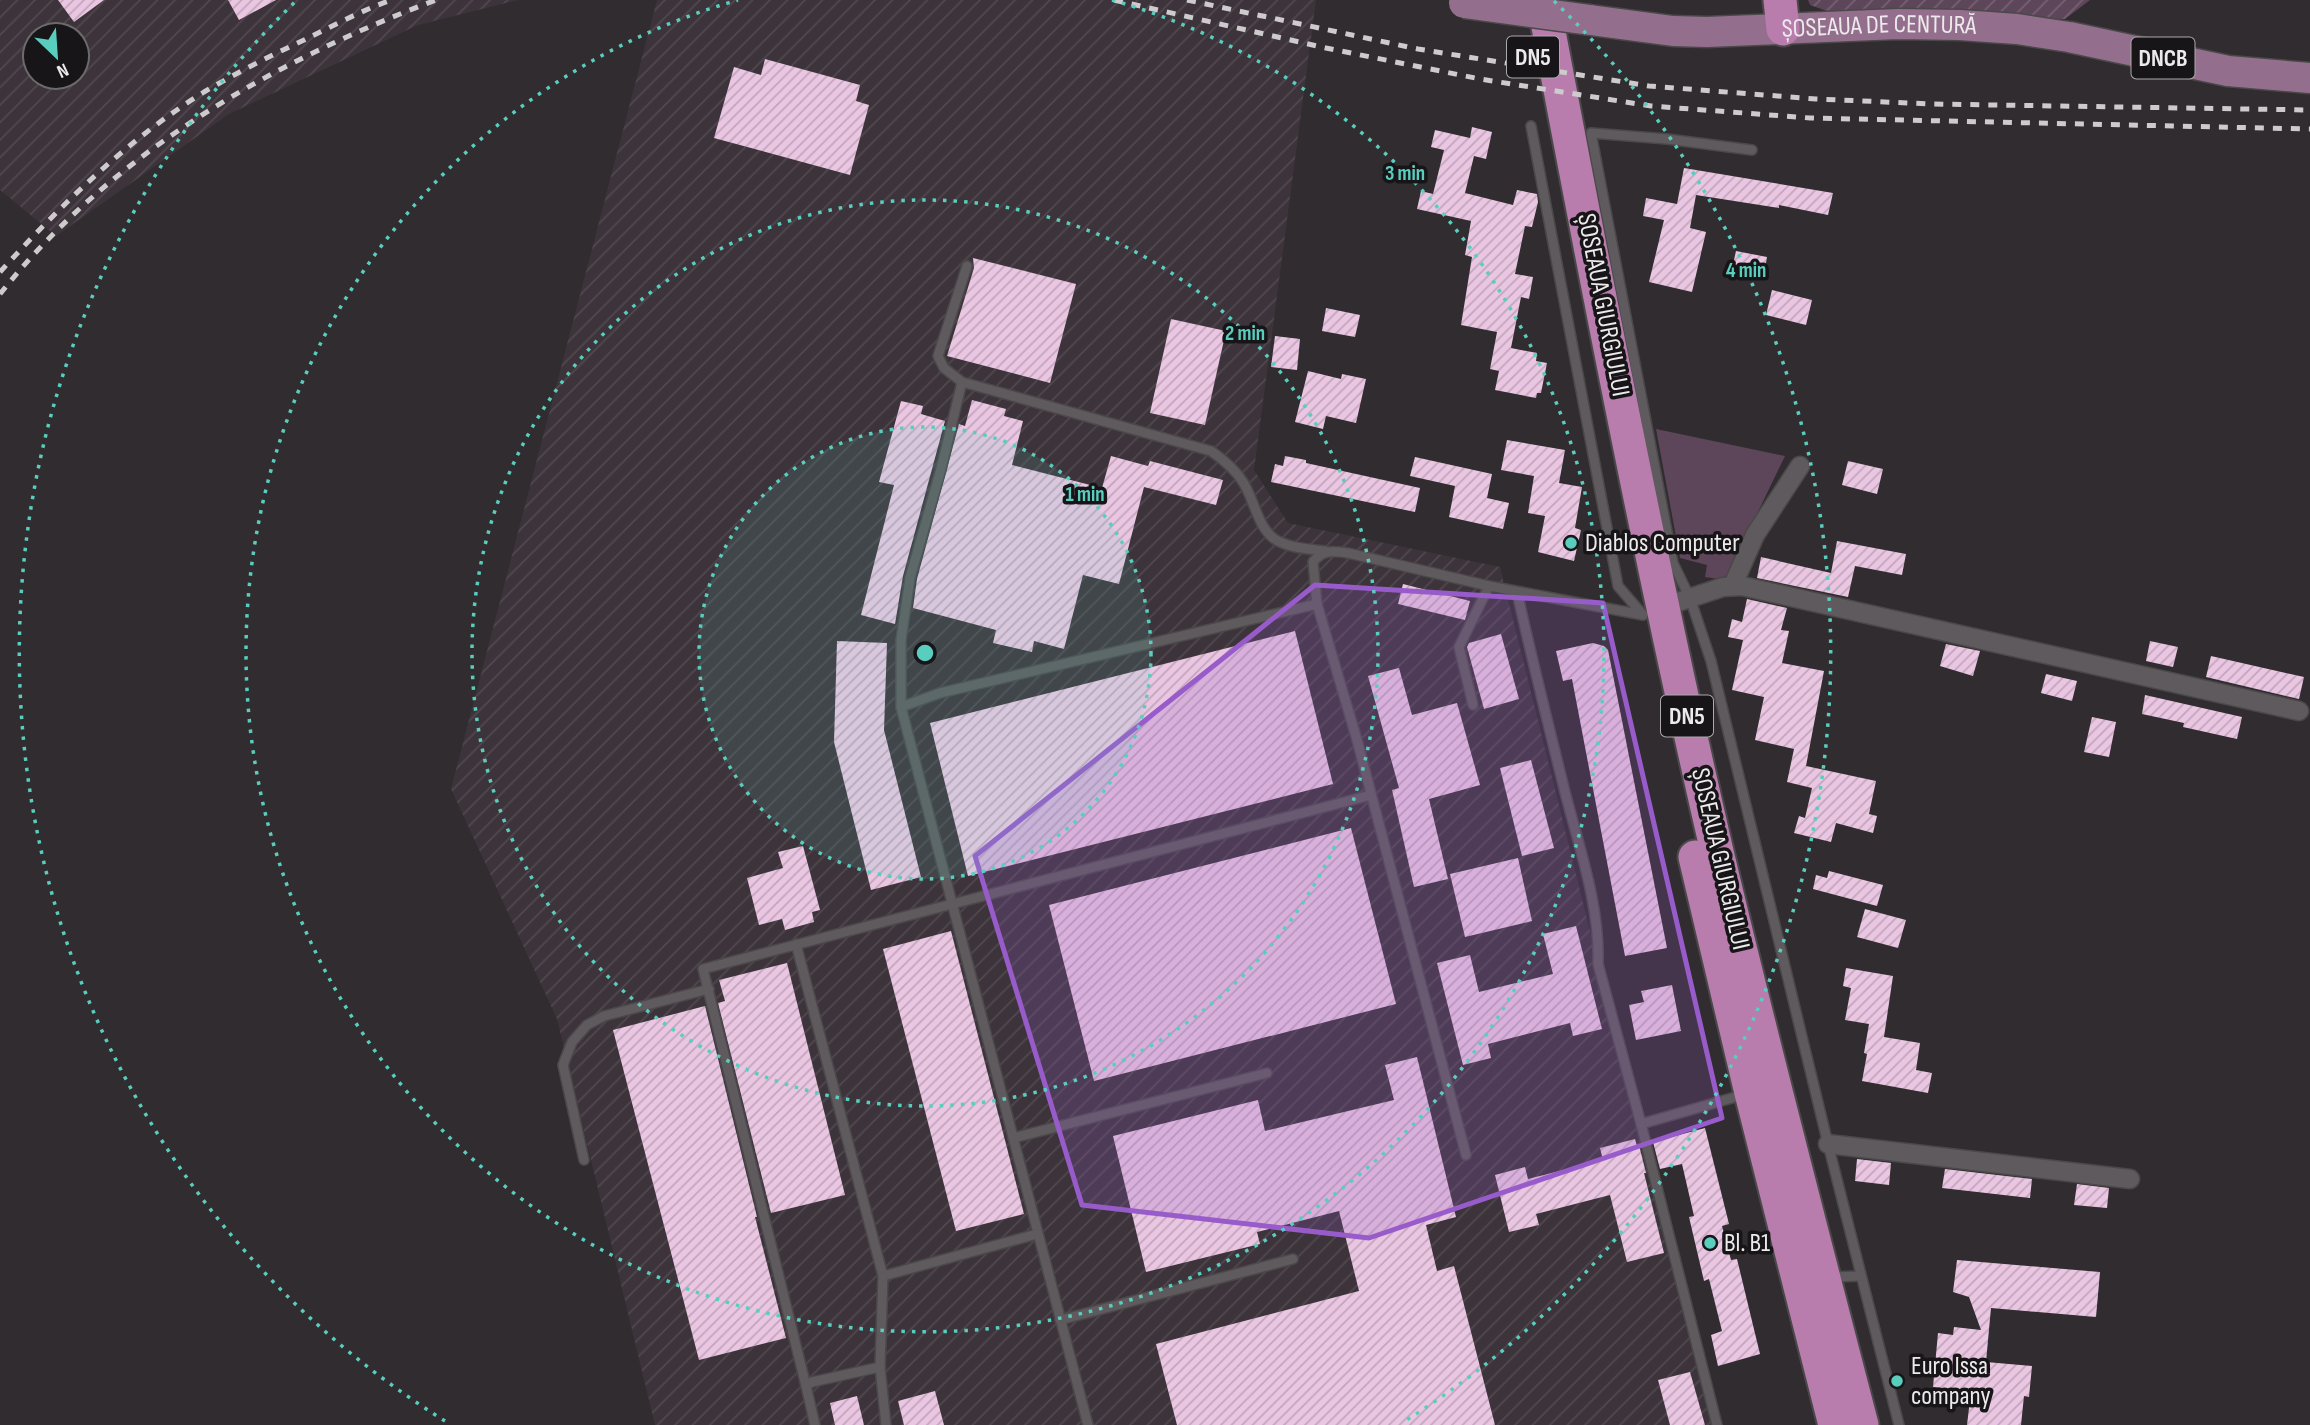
<svg xmlns="http://www.w3.org/2000/svg" width="2310" height="1425" font-family="'Sofia Sans Condensed',sans-serif">
<style>
.industrial{fill:url(#industrial-furrows);fill-rule:evenodd}
.park{fill:#5d4659}
.garden{fill:url(#garden-furrows)}
.building{fill:url(#building-hatch)}
.lines{fill:none;stroke-linecap:round;stroke-linejoin:round}
.lane-casing{stroke:#4b484a;stroke-width:12}
.street-casing{stroke:#4b484a;stroke-width:21}
.primary-casing{stroke:#4b484a;stroke-width:33}
.highway-casing{stroke:#4b484a;stroke-width:37}
.lane{stroke:#5e5a5d;stroke-width:9}
.street{stroke:#5e5a5d;stroke-width:18}
.primary{stroke:#946f8d;stroke-width:30}
.highway{stroke:#b87dad;stroke-width:33}
.rail{stroke:#cecbcd;stroke-width:5;stroke-dasharray:9 9;stroke-linecap:butt}
.primary-bridge-casing{stroke:#4b484a;stroke-width:33;stroke-linecap:butt}
.primary-bridge{stroke:#946f8d;stroke-width:30}
.marked{fill:#985cca;fill-opacity:0.2;stroke:#985cca;stroke-width:5;stroke-linejoin:round}
.ring{fill:none;stroke:#59cebe;stroke-width:3.5;stroke-dasharray:3.5 7}
.poi-dot{fill:#59cebe;stroke:#171517;stroke-width:2.5}
.labels{text-anchor:middle;dominant-baseline:central;stroke-width:7;stroke-linejoin:round;paint-order:stroke}
.shield{fill:#171517;stroke:#adaaac;stroke-width:2}
.shield-label{font-size:24px;font-weight:bold;fill:#edeaec}
.street-label{font-size:26px;fill:#edeaec;stroke:#171517}
.poi-label{font-size:26px;fill:#edeaec;stroke:#171517;text-anchor:start}
.centre{fill:#59cebe;stroke:#171517;stroke-width:3.5}
.ring-label{font-size:21px;text-anchor:middle;font-weight:bold;fill:#59cebe;stroke:#171517;stroke-width:7;stroke-linejoin:round;paint-order:stroke}
</style>
<defs>
<pattern id="industrial-furrows" width="10" height="10" patternUnits="userSpaceOnUse" patternTransform="scale(1.75)"><rect width="10" height="10" fill="#3d343b"/><path d="M-1 1l2-2M0 10L10 0M9 11l2-2" fill="none" stroke="#50484e"/></pattern>
<pattern id="garden-furrows" width="10" height="10" patternUnits="userSpaceOnUse" patternTransform="scale(1.75)"><rect width="10" height="10" fill="#5d4659"/><path d="M-1 1l2-2M0 10L10 0M9 11l2-2" fill="none" stroke="#756171"/></pattern>
<pattern id="building-hatch" width="6" height="6" patternUnits="userSpaceOnUse" patternTransform="scale(1.75)"><rect width="6" height="6" fill="#eac6e2"/><path d="M-1 1l2-2M0 6l6-6M5 7l2-2" fill="none" stroke="#c1a6bb"/></pattern>
</defs>
<rect width="100%" height="100%" fill="#302c2f"/>
<g class="industrial">
<path d="M 0,0 L 518,0 L 418,25 L 229,114 L 56,236 L 0,190 ZM 35,35 L 77,35 L 77,77 L 35,77 Z"/>
<polygon points="657,0 1316,0 1254,470 1288,523 1500,567 1712,1425 655,1425 557,1019 451,789"/>
</g>
<polygon class="park" points="1656,429 1785,456 1725,580 1705,577 1707,565 1680,558"/>
<polygon class="garden" points="1808,0 2090,0 2065,19 1844,17 1810,5"/>
<g class="building">
<polygon points="58,0 104,0 74,22"/>
<polygon points="228,0 276,0 239,20"/>
<polygon points="765,59 860,85 856,101 869,105 850,175 714,138 734,67 761,75"/>
<polygon points="1472,127 1492,132 1486,159 1474,156 1465,193 1513,205 1517,190 1537,194 1538,202 1532,227 1525,226 1515,274 1533,277 1529,299 1521,297 1511,348 1537,353 1536,361 1547,363 1541,393 1537,393 1536,398 1495,390 1499,371 1490,369 1497,332 1461,325 1472,257 1465,255 1471,221 1417,209 1421,191 1433,194 1444,150 1431,147 1435,130 1470,138"/>
<polygon points="1684,168 1833,193 1828,215 1779,205 1779,208 1696,195 1690,228 1706,232 1692,292 1649,282 1664,220 1643,216 1646,198 1677,204"/>
<polygon points="1736,251 1767,257 1764,275 1732,269"/>
<polygon points="973,258 1076,284 1050,383 947,356 974,268"/>
<polygon points="1772,290 1812,300 1806,325 1766,315"/>
<polygon points="1326,308 1360,315 1355,337 1322,331"/>
<polygon points="1171,319 1226,331 1205,425 1150,413"/>
<polygon points="1275,336 1300,339 1297,370 1271,367"/>
<polygon points="1308,371 1341,379 1342,374 1366,379 1356,423 1326,416 1323,429 1295,422"/>
<polygon points="972,400 1006,409 1004,416 1023,421 1012,465 1102,488 1111,456 1148,466 1150,461 1223,480 1216,505 1144,487 1119,584 1083,575 1064,649 1034,641 1032,652 993,643 996,630 913,608 917,579 959,424 965,426"/>
<polygon points="901,401 923,406 921,414 945,421 903,576 895,624 861,615 894,485 879,482"/>
<polygon points="1507,440 1565,450 1559,483 1582,487 1575,528 1581,530 1574,561 1538,552 1545,516 1528,513 1534,476 1501,470"/>
<polygon points="1285,456 1306,460 1306,463 1420,488 1415,512 1271,482 1275,464 1283,466"/>
<polygon points="1415,457 1492,474 1487,498 1509,503 1503,529 1449,517 1455,486 1410,476"/>
<polygon points="1848,461 1883,469 1877,494 1842,485"/>
<polygon points="1837,541 1906,554 1902,575 1855,566 1848,597 1757,578 1761,557 1831,573"/>
<polygon points="1403,584 1470,601 1465,620 1398,604"/>
<polygon points="1747,599 1787,608 1781,630 1789,631 1782,663 1824,671 1806,766 1876,781 1869,814 1877,816 1873,833 1836,823 1831,842 1794,833 1799,816 1805,818 1812,788 1787,782 1794,749 1755,740 1764,697 1732,690 1743,640 1728,637 1732,619 1742,622"/>
<polygon points="1295,631 1333,784 968,876 930,723"/>
<polygon points="1501,634 1519,699 1484,709 1467,647 1469,643"/>
<polygon points="837,641 887,643 884,730 921,877 871,890 834,742"/>
<polygon points="2150,641 2178,647 2173,667 2146,661"/>
<polygon points="1593,643 1604,646 1608,650 1667,948 1625,956 1572,679 1563,681 1556,651"/>
<polygon points="1946,644 1980,651 1973,676 1940,666"/>
<polygon points="2211,656 2304,677 2299,699 2206,677"/>
<polygon points="1399,668 1412,715 1457,703 1480,785 1429,799 1448,879 1414,887 1392,790 1399,788 1368,676"/>
<polygon points="2046,674 2077,681 2072,701 2041,693"/>
<polygon points="2145,695 2242,717 2237,739 2183,727 2184,723 2142,714"/>
<polygon points="2092,717 2116,722 2109,757 2084,752"/>
<polygon points="1531,760 1554,848 1522,856 1500,768"/>
<polygon points="1351,828 1396,1004 1094,1081 1049,905"/>
<polygon points="803,846 820,910 812,912 814,922 785,930 782,919 759,925 747,878 783,868 778,852"/>
<polygon points="1518,858 1532,921 1465,937 1450,874"/>
<polygon points="1829,871 1883,885 1877,906 1813,889 1816,875 1827,878"/>
<polygon points="1865,909 1906,920 1898,948 1857,937"/>
<polygon points="1576,926 1602,1029 1573,1036 1570,1023 1488,1044 1491,1058 1463,1065 1437,963 1470,955 1479,992 1553,974 1543,934"/>
<polygon points="951,931 1024,1214 956,1231 883,949"/>
<polygon points="787,963 845,1195 771,1213 718,1003 725,1001 719,980"/>
<polygon points="1846,968 1893,976 1884,1037 1920,1043 1916,1070 1932,1073 1928,1093 1862,1081 1867,1054 1864,1053 1869,1024 1845,1020 1851,988 1843,986"/>
<polygon points="1672,985 1681,1031 1636,1040 1629,1005 1644,1002 1641,991"/>
<polygon points="705,1006 757,1217 755,1217 786,1338 699,1360 613,1030"/>
<polygon points="1417,1057 1456,1217 1426,1225 1437,1271 1454,1266 1495,1425 1177,1425 1156,1344 1359,1291 1339,1211 1257,1232 1260,1244 1146,1272 1113,1136 1258,1100 1265,1131 1394,1100 1385,1065"/>
<polygon points="1705,1128 1729,1224 1722,1226 1731,1260 1737,1259 1760,1354 1718,1366 1711,1335 1722,1331 1709,1279 1704,1281 1689,1217 1694,1216 1682,1164 1660,1169 1653,1142"/>
<polygon points="1635,1139 1637,1146 1639,1145 1646,1173 1644,1173 1664,1253 1627,1262 1610,1195 1536,1214 1539,1225 1509,1232 1495,1175 1525,1167 1528,1179 1603,1160 1600,1148"/>
<polygon points="1857,1159 1891,1163 1889,1185 1855,1181"/>
<polygon points="1945,1169 2032,1179 2030,1198 1942,1188"/>
<polygon points="2077,1184 2109,1188 2107,1208 2074,1205"/>
<polygon points="1957,1260 2100,1272 2096,1317 1991,1308 1986,1362 2032,1366 2029,1397 2024,1396 2021,1425 1967,1425 1971,1391 1933,1387 1938,1333 1953,1335 1954,1327 1981,1330 1969,1297 1953,1292"/>
<polygon points="1690,1372 1705,1425 1670,1425 1658,1380"/>
<polygon points="935,1391 944,1425 904,1425 898,1401"/>
<polygon points="857,1396 864,1425 835,1425 830,1403"/>
</g>
<g class="lines">
<g class="lane-casing">
<g id="lane">
<polyline points="1531,126 1618,586 1643,615"/>
<polyline points="1752,150 1667,139 1591,133 1673,563 1690,598 1711,661 1828,1144 1899,1425"/>
<path d="M 967,266 L 938,356 L 944,368 L 962,382 L 1211,451 C 1224,460 1235,469 1243,482 C 1254,499 1258,529 1276,540 C 1290,548 1309,549 1325,551"/>
<polyline points="962,382 941,469 910,578 901,640 901,707 1088,1425"/>
<path d="M 1517,592 C 1532,660 1549,728 1566,796 C 1580,850 1600,907 1598,964 L 1641,1124 L 1746,1094"/>
<polyline points="1473,705 1459,647 1489,586"/>
<polyline points="901,707 940,693 1317,604"/>
<polyline points="796,944 883,1276 880,1367 886,1425"/>
<polyline points="1641,1124 1717,1425"/>
<polyline points="1013,1138 1267,1073"/>
<path d="M 1466,1155 L 1357,740 L 1317,604 L 1313,562 C 1323,549 1333,551 1348,553 L 1489,586 L 1643,615"/>
<polyline points="584,1160 563,1065 572,1042 587,1025 604,1016 709,989"/>
<polyline points="883,1276 1037,1234"/>
<polyline points="1832,1277 1861,1276"/>
<polyline points="1060,1320 1293,1259"/>
<polyline points="806,1386 703,969 1371,795"/>
<polyline points="815,1425 806,1386 812,1382 880,1367"/>
</g>
</g>
<g class="street-casing">
<g id="street">
<polyline points="1733,585 1755,535 1800,466"/>
<polyline points="1663,607 1723,587 1742,586 2299,711"/>
<polyline points="1828,1144 2130,1179"/>
</g>
</g>
<g class="primary-casing">
<g id="primary">
<path id="s1" d="M 1590,20 L 1673,31 L 1707,32 L 1898,24 L 1960,25 L 2017,29 L 2069,37 L 2228,71 L 2310,78"/>
</g>
</g>
<g class="highway-casing">
<g id="highway">
<path d="M 1543,0 C 1597,286 1652,572 1718,856 C 1763,1046 1813,1236 1862,1425"/>
<polyline points="1780,0 1783,29"/>
<polyline points="1695,857 1751,1093 1835,1425"/>
</g>
</g>
<use href="#lane" class="lane"/>
<use href="#street" class="street"/>
<use href="#primary" class="primary"/>
<use href="#highway" class="highway"/>
<g class="rail">
<polyline points="1114,0 1326,48 1480,79 1651,106 1810,118 2310,129"/>
<polyline points="1187,0 1418,49 1649,86 1816,99 1933,104 2310,110"/>
<path d="M 0,272 C 61,205 127,140 204,92 C 236,73 270,56 304,40 C 332,26 361,11 391,0"/>
<path d="M 0,294 C 111,154 271,62 436,0"/>
</g>
<g class="primary-bridge-casing">
<polyline id="primary-bridge" points="1464,3 1590,20"/>
</g>
<use href="#primary-bridge" class="primary-bridge"/>
</g>
<path class="marked" d="M 1315,585 L 1603,603 L 1722,1118 L 1369,1238 L 1082,1205 L 975,856 Z"/>
<circle cx="925" cy="653" r="226" fill="#59cebe" fill-opacity=".12"/>
<g class="ring">
<circle cx="925" cy="653" r="226"/>
<circle cx="925" cy="653" r="453"/>
<path d="M1112 0A679 679 0 1 1 738 0"/>
<path d="M445 1421A906 906 0 0 1 296 1M1554 1A906 906 0 0 1 1405 1421"/>
</g>
<g class="poi-dot">
<circle cx="1571" cy="543" r="7"/>
<circle cx="1710" cy="1243" r="7"/>
<circle cx="1897" cy="1381" r="7"/>
</g>
<g class="labels">
<g class="shield">
<rect x="1507" y="36.5" width="52" height="41" rx="5"/>
<rect x="2131.5" y="37.5" width="63" height="41" rx="5"/>
<rect x="1661" y="695.5" width="52" height="41" rx="5"/>
</g>
<g class="shield-label">
<text x="1533" y="57">DN5</text>
<text x="2163" y="58">DNCB</text>
<text x="1687" y="716">DN5</text>
</g>
<g class="street-label">
<text stroke="none"><textPath href="#s1" startOffset="290">ȘOSEAUA DE CENTURĂ</textPath></text>
<text transform="translate(1603 305) rotate(79)">ȘOSEAUA GIURGIULUI</text>
<text transform="translate(1720 859) rotate(77)">ȘOSEAUA GIURGIULUI</text>
</g>
<g class="poi-label">
<text x="1585" y="543">Diablos Computer</text>
<text x="1724" y="1243">Bl. B1</text>
<text x="1911" y="1366">Euro Issa<tspan x="1911" dy="30">company</tspan></text>
</g>
</g>
<circle cx="925" cy="653" r="10" class="centre"/>
<g class="ring-label">
<text x="1405" y="180">3 min</text>
<text x="1746" y="277">4 min</text>
<text x="1245" y="340">2 min</text>
<text x="1085" y="501">1 min</text>
</g>
<g transform="translate(56 56) rotate(155)"><circle r="33" fill="#171517" stroke="#6d6a6c" stroke-width="2"/>
<path d="M0-5L12 26L0 18L-12 26Z" fill="#59cebe"/>
<text y="-10" font-size="19" font-weight="bold" text-anchor="middle" fill="#edeaec">N</text>
</g>
</svg>
